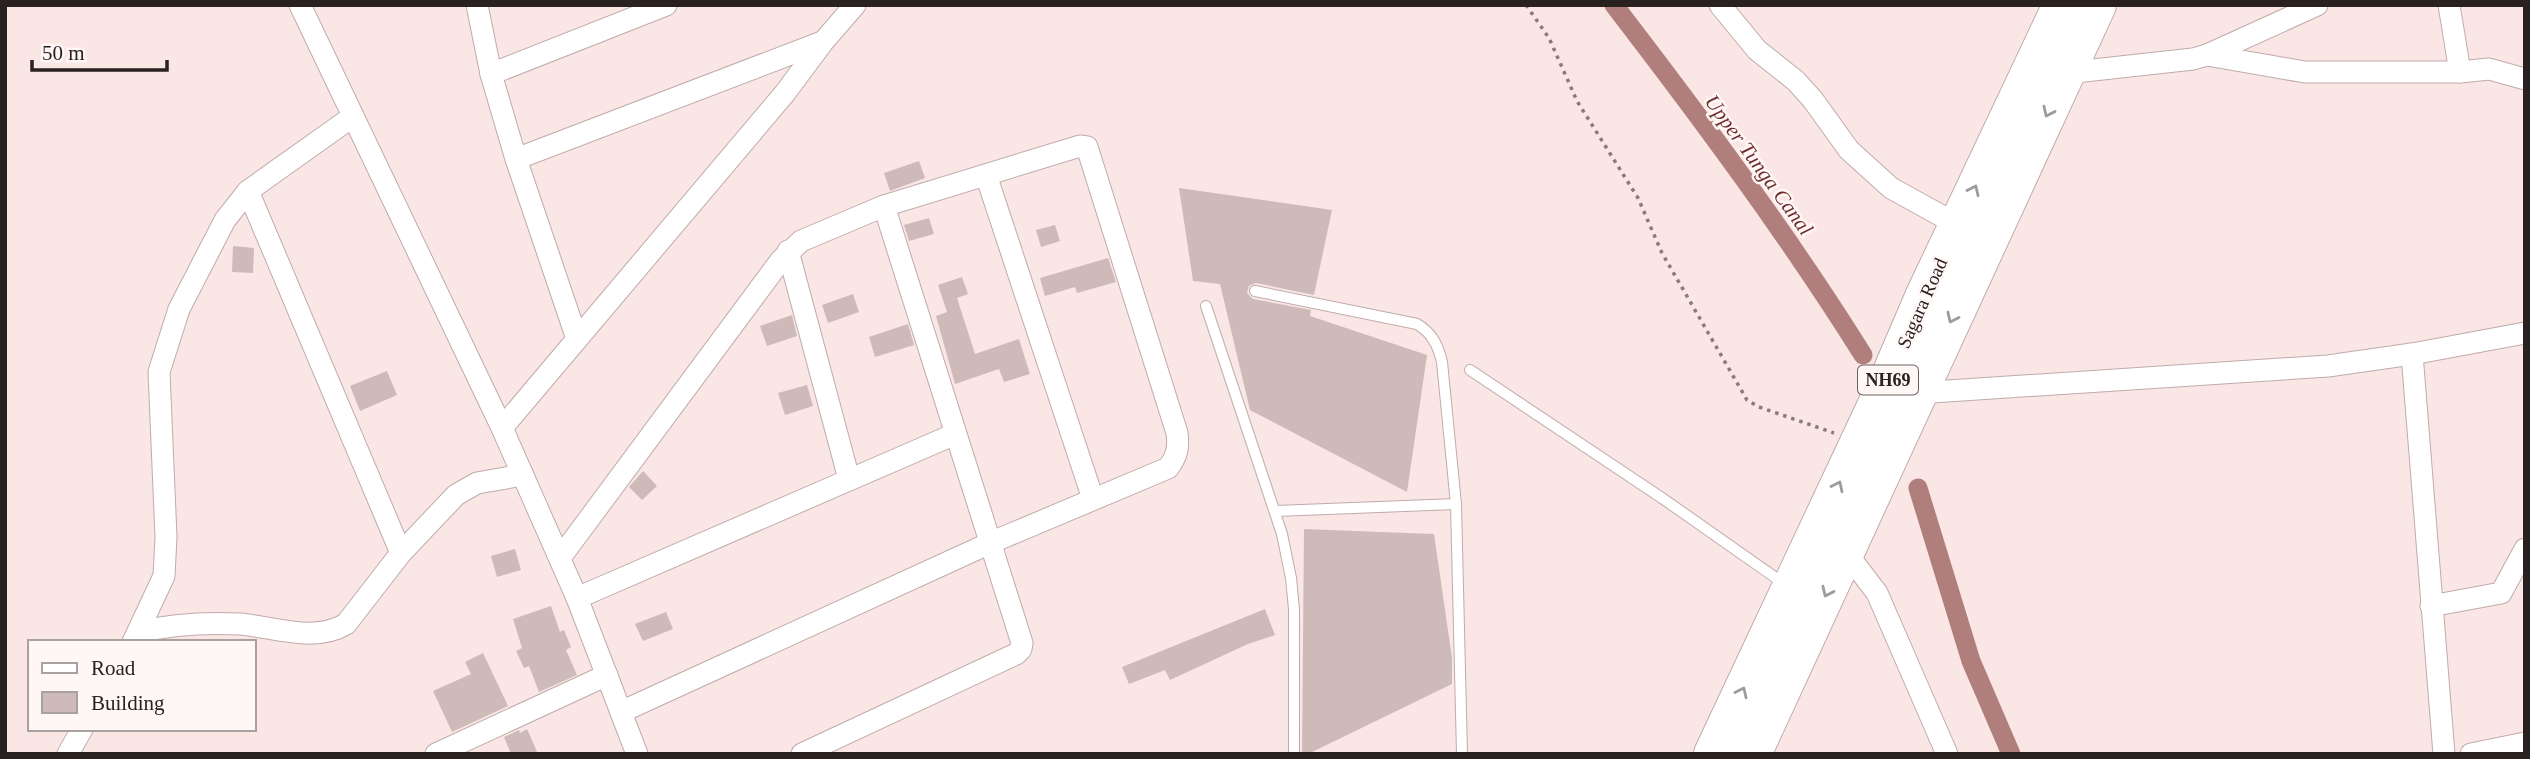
<svg xmlns="http://www.w3.org/2000/svg" width="2530" height="759" font-family="'Times New Roman',serif">
<style>
.lines{fill:none;stroke-linecap:round;stroke-linejoin:round}
.canal{stroke:#b17f7b;stroke-width:19}
.building{fill:#cebbb9}
.lane-casing{stroke:#bfacaa;stroke-width:12}
.street-casing{stroke:#bfacaa;stroke-width:23}
.highway-casing{stroke:#bfacaa;stroke-width:40}
.path{stroke:#887b79;stroke-width:3.5;stroke-dasharray:3.5 5;stroke-linecap:butt}
.lane{stroke:#fff;stroke-width:10}
.street{stroke:#fff;stroke-width:21}
.highway{stroke:#fff;stroke-width:38}
.oneway{stroke:#9e9b9b}
.labels{text-anchor:middle;dominant-baseline:central;stroke-width:5;stroke-linejoin:round;paint-order:stroke}
.shield{fill:#fff7f6;stroke:#686160;stroke-width:2}
.shield-label{font-size:18px;font-weight:bold;fill:#282120}
.street-label{font-size:19px;fill:#282120;stroke:#fff7f6}
.water-label{font-size:21px;font-style:italic;fill:#6e2d2b;stroke:#fff7f6}
</style>
<rect width="100%" height="100%" fill="#fae6e4"/>
<g class="lines">
<g class="canal">
<path d="M 1614,5 C 1700,117 1788,235 1863,355"/>
<polyline points="1918,488 1971,661 2011,754"/>
</g>
</g>
<g class="building">
<polygon points="919,161 925,178 890,191 884,173"/>
<polygon points="1179,188 1332,210 1314,295 1256,283 1249,286 1247,293 1253,299 1311,310 1310,316 1427,355 1407,492 1250,410 1220,284 1193,281"/>
<polygon points="929,218 934,234 909,241 904,225"/>
<polygon points="1055,225 1060,241 1041,247 1036,230"/>
<polygon points="233,246 254,248 253,273 232,272"/>
<polygon points="1108,258 1116,282 1077,293 1075,287 1045,296 1040,278"/>
<polygon points="962,277 968,294 957,298 975,354 1019,339 1030,374 1004,382 999,369 955,384 936,316 947,312 938,285"/>
<polygon points="853,294 859,312 828,323 822,305"/>
<polygon points="792,315 797,336 767,346 760,326"/>
<polygon points="908,324 914,345 875,357 869,337"/>
<polygon points="387,371 397,395 360,411 350,386"/>
<polygon points="807,385 813,406 785,415 778,393"/>
<polygon points="643,471 657,486 642,500 629,487"/>
<polygon points="1304,529 1434,534 1452,658 1452,684 1308,754 1302,754"/>
<polygon points="515,549 521,570 497,577 491,556"/>
<polygon points="551,606 560,632 564,630 571,647 566,650 577,675 539,692 529,666 524,668 516,651 522,648 513,619"/>
<polygon points="1265,609 1275,635 1248,644 1170,680 1165,670 1129,684 1122,667"/>
<polygon points="666,612 673,629 643,641 635,624"/>
<polygon points="483,653 508,706 452,732 433,691 471,674 465,662"/>
<polygon points="527,729 538,754 511,754 504,737 519,730 520,733"/>
</g>
<g class="lines">
<g class="lane-casing">
<g id="lane">
<path d="M 1255,291 L 1417,324 C 1432,333 1438,345 1442,362 L 1456,504 L 1462,754"/>
<polyline points="1206,306 1282,534 1291,578 1294,609 1294,754"/>
<polyline points="1470,370 1662,498 1786,585"/>
<polyline points="1276,511 1456,504"/>
</g>
</g>
<g class="street-casing">
<g id="street">
<polyline points="300,5 502,428 577,598 637,754"/>
<polyline points="477,5 491,74 516,159 577,339"/>
<polyline points="1720,5 1757,50 1796,81 1813,100 1849,150 1891,188 1958,225"/>
<polyline points="2449,5 2460,72"/>
<polyline points="2207,55 2305,72 2460,72 2489,69 2525,79"/>
<polyline points="2066,73 2193,59 2207,55 2317,5"/>
<polyline points="491,74 666,5"/>
<polyline points="516,159 822,42"/>
<polyline points="986,175 1093,499"/>
<polyline points="248,191 401,553"/>
<polyline points="788,251 849,479"/>
<polyline points="2412,354 2444,754"/>
<polyline points="1912,390 1917,393 2328,366 2412,354 2525,333"/>
<polyline points="502,428 785,93 823,42 855,5"/>
<polyline points="1845,551 1877,593 1947,754"/>
<path d="M 560,558 L 781,260 L 801,241 L 884,206 L 1080,146 L 1087,147 L 1177,433 C 1179,447 1177,457 1168,468 L 990,543 L 621,712"/>
<polyline points="577,598 955,434"/>
<polyline points="2431,606 2501,593 2525,549"/>
<path d="M 138,632 C 173,624 203,622 240,624 C 275,627 314,643 346,624 L 401,553 L 456,495 L 477,483 L 523,475"/>
<polyline points="133,642 164,576 166,537 159,372 179,309 225,220 248,191 352,117"/>
<polyline points="68,754 82,729"/>
<polyline points="436,754 607,675"/>
<polyline points="802,754 1016,654 1021,649 1022,643 884,206"/>
<polyline points="2471,754 2525,743"/>
</g>
</g>
<g class="highway-casing">
<g id="highway">
<polyline points="1713,754 1889,379 1925,295 2062,5"/>
<polyline points="1752,754 2097,5"/>
</g>
</g>
<polyline class="path" points="1526,5 1549,38 1577,101 1638,198 1662,253 1747,400 1759,407 1834,433"/>
<use href="#lane" class="lane"/>
<use href="#street" class="street"/>
<use href="#highway" class="highway"/>
</g>
<defs><path id="oneway-chevron" d="M-2-3.5L2.5 0L-2 3.5" fill="none" stroke-width="1.6" stroke-linecap="round" stroke-linejoin="round" transform="scale(1.75)"/></defs>
<g class="oneway">
<use href="#oneway-chevron" transform="translate(2048 112) rotate(115)"/>
<use href="#oneway-chevron" transform="translate(1974 190) rotate(-65)"/>
<use href="#oneway-chevron" transform="translate(1952 318) rotate(115)"/>
<use href="#oneway-chevron" transform="translate(1838 486) rotate(-64)"/>
<use href="#oneway-chevron" transform="translate(1827 592) rotate(115)"/>
<use href="#oneway-chevron" transform="translate(1742 692) rotate(-65)"/>
</g>
<g class="labels">
<rect class="shield" x="1858" y="365.5" width="60" height="29" rx="5"/>
<g class="shield-label">
<text x="1888" y="380">NH69</text>
</g>
<g class="street-label">
<text transform="translate(1922 303) rotate(-66)">Sagara Road</text>
</g>
<g class="water-label">
<text transform="translate(1759 165) rotate(54)">Upper Tunga Canal</text>
</g>
</g>
<rect width="2530" height="759" fill="none" stroke="#282120" stroke-width="14"/>
<rect x="28" y="640" width="228" height="91" fill="#fff7f6" stroke="#a9a1a0" stroke-width="2"/>
<rect x="42" y="663" width="35" height="10" fill="#ffffff" stroke="#a9a1a0" stroke-width="2"/>
<text x="91" y="675" font-size="21" fill="#282120">Road</text>
<rect x="42" y="692" width="35" height="21" fill="#cebbb9" stroke="#a9a1a0" stroke-width="2"/>
<text x="91" y="710" font-size="21" fill="#282120">Building</text>
<path d="M32 60v10h135v-10" fill="none" stroke="#282120" stroke-width="3.5"/>
<text x="42" y="60" font-size="21" fill="#282120" stroke="#fff7f6" stroke-width="5" paint-order="stroke">50 m</text>
</svg>
